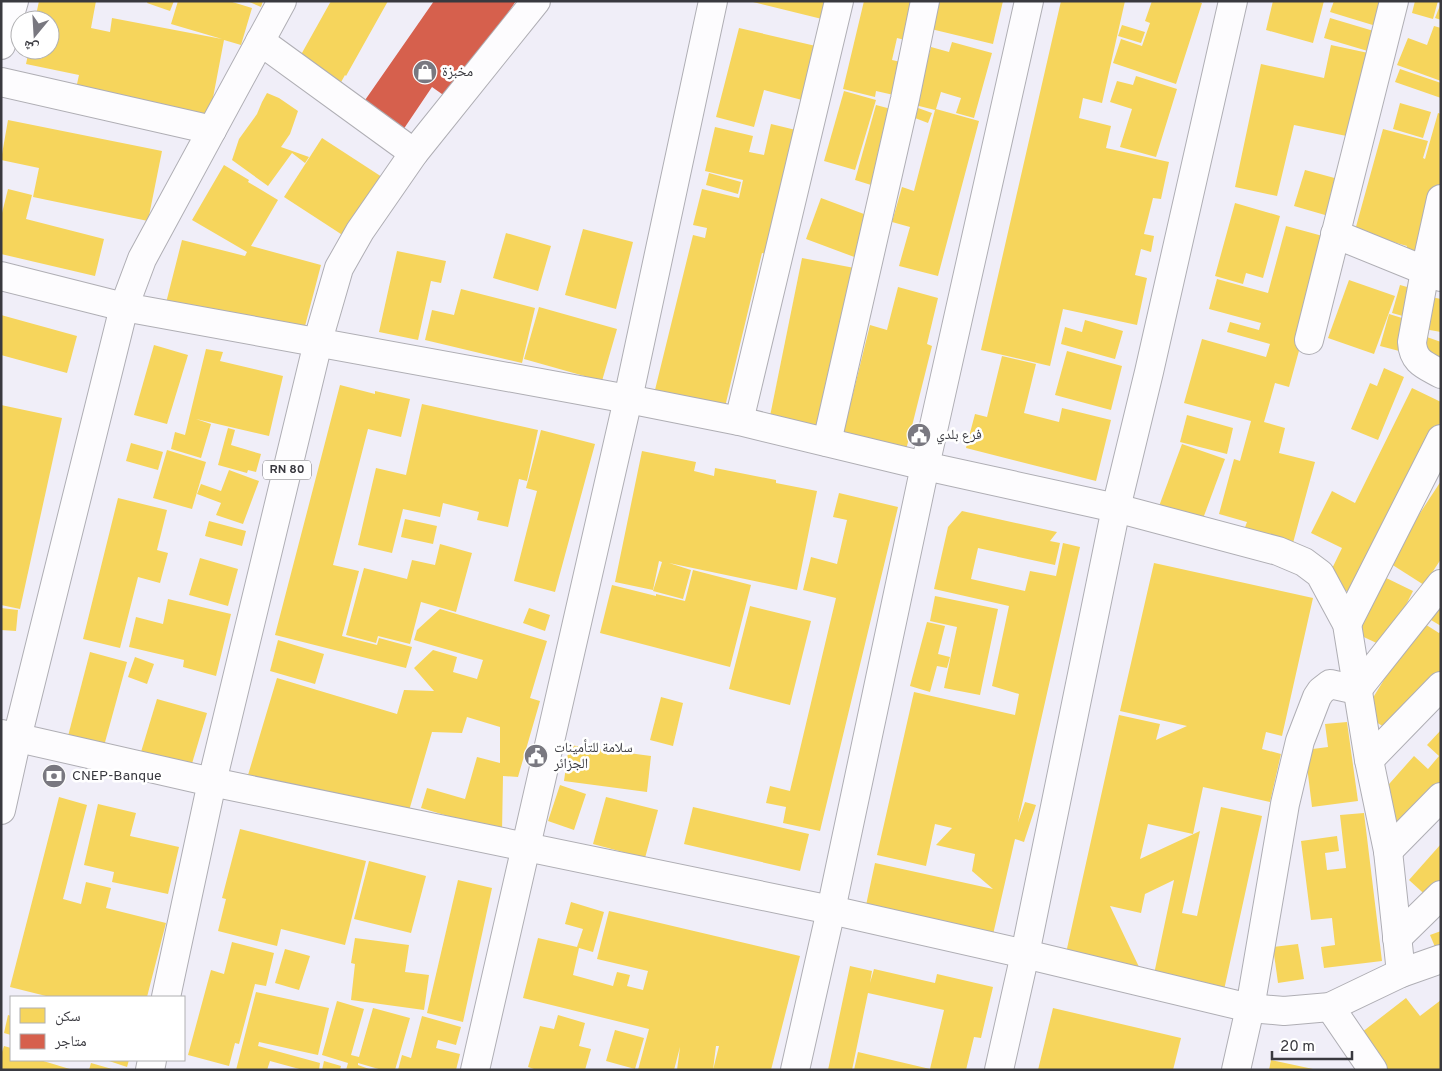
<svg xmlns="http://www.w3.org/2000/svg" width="1442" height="1071" font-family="Overpass,'Noto Naskh Arabic',sans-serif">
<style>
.homes{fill:#f6d55c}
.shops{fill:#d6604d}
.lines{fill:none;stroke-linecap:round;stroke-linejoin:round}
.minor-casing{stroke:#afaeb4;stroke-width:30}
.major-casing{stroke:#afaeb4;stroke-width:30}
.minor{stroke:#fdfcfe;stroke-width:28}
.major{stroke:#fdfcfe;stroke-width:28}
.labels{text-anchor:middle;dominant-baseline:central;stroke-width:5;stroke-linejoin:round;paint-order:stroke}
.shield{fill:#fff;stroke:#747479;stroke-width:1}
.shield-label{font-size:12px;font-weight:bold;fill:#39393f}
.poi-label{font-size:14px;fill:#39393f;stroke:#fff;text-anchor:start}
</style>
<rect width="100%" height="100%" fill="#f0eef8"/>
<g class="homes">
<polygon points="39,1 96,1 91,28 110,32 112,18 222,39 171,24 178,1 229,1 252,8 241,45 224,40 208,124 75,93 79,75 26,64 29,50 50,50 50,20 35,20"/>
<polygon points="148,1 174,1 170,11 147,3"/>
<polygon points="247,1 263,1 261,7"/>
<polygon points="331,1 388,1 346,76 345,75 335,93 293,69"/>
<polygon points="749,1 830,1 826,20"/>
<polygon points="864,1 927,1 917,43 897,38 892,60 914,65 907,98 876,91 875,97 843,89"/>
<polygon points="937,1 1003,1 993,44 931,29"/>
<polygon points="1061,1 1125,1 1102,103 1083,98 1079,118 1111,126 1106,148 1169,162 1161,199 1153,198 1144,234 1154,236 1151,252 1141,249 1135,275 1147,278 1137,325 1063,309 1050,366 981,350"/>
<polygon points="1152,1 1197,1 1202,3 1176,84 1113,63 1121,39 1142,46 1150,23 1145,21"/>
<polygon points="1273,1 1324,1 1313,43 1266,30"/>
<polygon points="1334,1 1384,1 1376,26 1330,12"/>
<polygon points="1415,1 1438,1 1433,19 1412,13"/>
<polygon points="1441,3 1441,20 1435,18"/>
<polygon points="1330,18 1377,32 1371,52 1324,38"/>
<polygon points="1122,25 1145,32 1141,43 1118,36"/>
<polygon points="1434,26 1441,28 1441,81 1397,65 1408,38 1427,45"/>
<polygon points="739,28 820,47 806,101 764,90 754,127 716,117"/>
<polygon points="952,42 992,53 974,118 956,113 961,98 941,92 936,109 979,121 938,276 899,266 910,227 892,222 902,187 914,191 935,110 915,105 931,47 949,52"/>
<polygon points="1331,45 1373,54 1356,138 1294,125 1277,196 1235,187 1261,64 1324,78"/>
<polygon points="1400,69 1441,83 1441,98 1395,82"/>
<polygon points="1136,76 1177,89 1156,157 1120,147 1132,109 1110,102 1117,81 1133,85"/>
<polygon points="844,91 876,100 855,170 824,161"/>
<polygon points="267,93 279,98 298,111 290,134 281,147 309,157 305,163 292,153 268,186 232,160 239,139 257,114 262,102"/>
<polygon points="1400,103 1431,112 1423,138 1393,129"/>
<polygon points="876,105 906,113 884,189 855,180"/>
<polygon points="918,108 932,113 928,123 915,118"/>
<polygon points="1438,113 1441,114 1441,193 1420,268 1402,263 1407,246 1379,238 1349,252 1383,129 1428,141 1423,158 1425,159"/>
<polygon points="8,120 162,151 148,221 33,197 39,168 1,160"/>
<polygon points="771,124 800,131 770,255 762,253 724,411 654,394 693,235 705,238 707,228 693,225 702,189 739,198 743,180 705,171 715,127 753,136 749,152 764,155"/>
<polygon points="322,138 382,177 344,236 284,197"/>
<polygon points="224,165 249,180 248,182 278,200 251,246 321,265 299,349 166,303 182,240 245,256 247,252 192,220"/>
<polygon points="1305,170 1342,180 1332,217 1294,206"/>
<polygon points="709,173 741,182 738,194 706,185"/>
<polygon points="8,189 32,195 26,219 104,239 95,276 1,254 1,217"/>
<polygon points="821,198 872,217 857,258 806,239"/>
<polygon points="1235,203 1280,216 1263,278 1246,273 1243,284 1215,276"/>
<polygon points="1286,226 1330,238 1289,387 1275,383 1264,422 1285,428 1279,453 1315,462 1293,543 1244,530 1247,522 1219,514 1234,459 1240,461 1251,421 1184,403 1202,339 1266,357 1270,344 1227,332 1230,322 1259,330 1261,323 1209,309 1217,279 1268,293"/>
<polygon points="583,229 633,242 616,309 565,295"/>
<polygon points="506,233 551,246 538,291 493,278"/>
<polygon points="397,251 446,261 441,283 431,281 418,340 379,332"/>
<polygon points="802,258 865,270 831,439 768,426"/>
<polygon points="1349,280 1395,296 1374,354 1328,338"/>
<polygon points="1400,285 1418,290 1410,318 1392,313"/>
<polygon points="898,287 938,298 927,344 932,346 905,454 842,438 870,325 887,330"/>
<polygon points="461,289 535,308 522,363 425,340 432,310 454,315"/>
<polygon points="1431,297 1441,299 1441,332 1424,329"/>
<polygon points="539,307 617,329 602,381 524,359"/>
<polygon points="1389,314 1412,321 1403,352 1380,346"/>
<polygon points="1,315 77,336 67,373 1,355"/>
<polygon points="1085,320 1123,331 1115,359 1061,344 1065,327 1082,332"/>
<polygon points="1424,336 1441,342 1441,368 1415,359"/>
<polygon points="154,345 188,355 167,424 134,415"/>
<polygon points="206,349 223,352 220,361 283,376 269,436 196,419 211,424 201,458 171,449 175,432 185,435"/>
<polygon points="1067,351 1122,366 1111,410 1055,395"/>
<polygon points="1002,356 1036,364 1024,413 1059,422 1062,408 1111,420 1096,481 966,448 975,414 987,417"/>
<polygon points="1384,368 1404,377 1378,440 1351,429 1370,383 1377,386"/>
<polygon points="340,385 375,394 375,391 410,399 401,437 368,429 333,565 359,571 342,636 377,645 379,638 412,647 406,668 275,635"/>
<polygon points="1412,388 1441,402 1441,421 1355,595 1326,581 1342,548 1311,533 1332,491 1355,503"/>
<polygon points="422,404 538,430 527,481 519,479 508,527 477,520 479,512 443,503 440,517 403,509 392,553 358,545 376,468 406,475"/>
<polygon points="1,405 62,418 20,609 1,605"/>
<polygon points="1187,415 1233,428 1227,454 1180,442"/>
<polygon points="228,428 235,430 231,445 261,454 256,472 248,470 247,473 218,465"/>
<polygon points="541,430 595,444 555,592 514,581 537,491 526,488"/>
<polygon points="131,443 163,452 158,470 126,461"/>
<polygon points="1182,444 1225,459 1201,524 1158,509"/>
<polygon points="167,450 206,462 192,509 153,498"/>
<polygon points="642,451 696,462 694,471 714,476 715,468 776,480 776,483 817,491 797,590 669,563 691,570 683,599 653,591 662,562 659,561 653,590 615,582"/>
<polygon points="229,470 259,481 243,524 216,515 221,503 197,494 201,484 221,491"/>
<polygon points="1441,481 1441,559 1424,585 1388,562"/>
<polygon points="839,493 898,507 820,831 783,823 786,807 766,803 770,786 790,791 836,598 803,590 811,557 837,564 847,520 833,517"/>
<polygon points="118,498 167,510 157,550 168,553 160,583 138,577 120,648 83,639"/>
<polygon points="962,511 1057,532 1050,541 1060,543 1055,565 978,548 971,579 1025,591 1030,571 1056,576 1063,543 1080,547 1018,822 1025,802 1036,805 1024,842 1015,839 992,939 865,910 875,863 993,889 972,871 975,854 936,845 952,828 935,824 926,866 877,855 914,692 1015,715 1019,694 992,686 1009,606 934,589 948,527"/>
<polygon points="405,519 437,526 433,544 401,537"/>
<polygon points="209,521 246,531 242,546 205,536"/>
<polygon points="440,544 472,553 456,612 421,602 410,644 378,636 376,643 346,635 364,568 407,579 412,560 435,565"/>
<polygon points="200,558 238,569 228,606 189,595"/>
<polygon points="1154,563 1313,598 1282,736 1266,732 1262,749 1281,754 1270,802 1203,787 1193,834 1148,824 1140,859 1200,831 1182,913 1197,916 1221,807 1262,816 1224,990 1154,974 1174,880 1145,894 1141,913 1110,906 1140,969 1066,953 1119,715 1160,724 1156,740 1187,726 1120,711"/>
<polygon points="693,570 751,585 730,667 600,633 612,585 656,596 656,594 685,601"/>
<polygon points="1378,574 1413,591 1385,647 1351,631"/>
<polygon points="935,596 998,609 980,695 944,688 957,627 930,621"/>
<polygon points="168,599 231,614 216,676 183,667 184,660 129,647 136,617 163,624"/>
<polygon points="1441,601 1441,626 1426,617"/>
<polygon points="750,606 811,621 790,705 729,689"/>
<polygon points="1,608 18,610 16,631 1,630"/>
<polygon points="529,608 550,615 545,631 523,623"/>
<polygon points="440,609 547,641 530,698 540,701 518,777 503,776 502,832 421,808 427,788 465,799 477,757 500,763 500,727 467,717 462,733 432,732 406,821 248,775 277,678 397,714 404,690 434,691 414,668 433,650 457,657 453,672 477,679 483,660 414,640 417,630"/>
<polygon points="1420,621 1439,633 1441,631 1441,675 1402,738 1363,714"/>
<polygon points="927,622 945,626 938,654 950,657 947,668 937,666 930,692 910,686"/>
<polygon points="278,640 324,654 315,684 270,671"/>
<polygon points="90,652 127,662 104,746 68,736"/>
<polygon points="135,657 154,664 147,684 128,677"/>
<polygon points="661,697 683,703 673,746 650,740"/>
<polygon points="157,699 207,713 191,767 141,752"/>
<polygon points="1347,722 1358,801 1312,807 1305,750 1328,747 1325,724"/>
<polygon points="1441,730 1441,790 1406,830 1374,801 1414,756 1428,769 1439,756 1427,745"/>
<polygon points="569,745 651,756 647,792 564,781"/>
<polygon points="560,785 586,794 574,830 548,821"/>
<polygon points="59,797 87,805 63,899 81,904 86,882 111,888 106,908 166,923 147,997 50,997 10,987"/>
<polygon points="606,797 658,810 645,858 593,844"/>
<polygon points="98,804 136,813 130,836 179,847 168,894 112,882 114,872 84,865"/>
<polygon points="693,807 809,834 800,871 684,844"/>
<polygon points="1364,813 1382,961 1324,968 1321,947 1335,945 1332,918 1311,920 1301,841 1337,836 1339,851 1325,853 1327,870 1346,868 1340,815"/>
<polygon points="240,829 366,861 345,945 281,929 277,946 218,931 226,899 222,898"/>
<polygon points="1441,844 1441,890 1432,901 1409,880"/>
<polygon points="369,861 426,876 411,933 354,919"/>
<polygon points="458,880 492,888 463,1022 427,1013"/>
<polygon points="571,902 604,912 593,952 579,948 573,975 613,986 617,972 630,975 627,986 643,990 648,971 597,959 609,911 800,956 771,1070 713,1070 719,1046 716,1046 713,1070 677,1070 680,1047 674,1070 638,1070 649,1029 523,998 538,938 577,947 583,929 565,924"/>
<polygon points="1441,931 1441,953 1438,954 1430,935"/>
<polygon points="355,938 409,945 405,972 429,975 424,1010 351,1000 355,964 351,963"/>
<polygon points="232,942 274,953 266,986 255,984 239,1044 235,1043 229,1066 188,1055 211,970 224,974"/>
<polygon points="1298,944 1304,979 1278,983 1273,947"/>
<polygon points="285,949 310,956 299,990 275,983"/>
<polygon points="850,966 872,971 870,983 874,969 935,983 937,974 993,987 981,1038 974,1037 966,1070 854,1070 858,1052 930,1069 944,1010 868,993 852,1070 828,1070"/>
<polygon points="256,992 329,1008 318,1055 259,1042 258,1046 320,1063 319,1070 303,1070 270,1061 267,1070 236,1070"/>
<polygon points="1406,998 1420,1016 1441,1000 1441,1070 1385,1070 1357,1036"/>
<polygon points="337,1001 364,1009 351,1055 359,1057 373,1008 410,1018 395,1070 382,1070 358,1063 358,1065 372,1070 346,1070 348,1063 322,1055"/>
<polygon points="1053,1008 1181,1038 1173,1070 1038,1070"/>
<polygon points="8,1015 11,1016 11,1035 4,1033"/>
<polygon points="558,1015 585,1023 579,1046 591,1049 585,1070 537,1070 528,1067 540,1026 554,1029"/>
<polygon points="422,1016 461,1027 456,1045 438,1040 436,1048 460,1054 456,1070 398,1070 402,1055 411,1058"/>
<polygon points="615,1030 644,1038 635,1069 606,1061"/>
<polygon points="4,1046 11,1048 11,1060 40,1060 73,1070 1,1070 1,1055"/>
<polygon points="106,1060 129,1060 127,1067"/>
<polygon points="1271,1060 1313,1069 1313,1070 1269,1070"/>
<polygon points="324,1061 341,1066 340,1070 322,1070"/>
<polygon points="91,1063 112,1069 112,1070 89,1070"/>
</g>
<polygon class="shops" points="434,1 516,1 449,99 432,87 403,130 363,103"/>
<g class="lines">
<g class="minor-casing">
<g id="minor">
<polyline points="260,41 414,153"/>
<polyline points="1,45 14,1"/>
<polyline points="1,82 212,130"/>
<path d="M 1441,199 L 1425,271 L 1412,342 C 1413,362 1425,365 1441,374"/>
<polyline points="1335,234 1441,277"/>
<polyline points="1,276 124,307 628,399 739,421 925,466 1116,508 1278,551 1304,562 1320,574 1347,624 1369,760 1388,851 1401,973"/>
<polyline points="1309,340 1394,1"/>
<polyline points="739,421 839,1"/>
<polyline points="827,442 905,99 925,1"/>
<polyline points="1347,624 1441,439"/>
<polyline points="1,734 212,782 831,910 1025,954 1250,1008 1284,1011 1330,1007 1401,973 1441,959"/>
<polyline points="1369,760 1441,686"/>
<polyline points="1,810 17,738 124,307 142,259 282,1"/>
<polyline points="1388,851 1441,797"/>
<polyline points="1397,938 1441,895"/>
<polyline points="1330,1007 1373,1070"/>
<polyline points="475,1070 628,399 713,1"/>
<polyline points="795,1070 831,910 925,466 1029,1"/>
<polyline points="999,1070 1025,954 1116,508 1149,372 1233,1"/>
<polyline points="1236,1070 1250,1008 1285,804 1300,741 1317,697 1321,691 1330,684 1357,690 1441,584"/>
</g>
</g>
<g class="major-casing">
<g id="major">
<polyline points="166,997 212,782 321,330 339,268 360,231 414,153 536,1"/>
<polyline points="150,1070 152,1060"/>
</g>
</g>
<use href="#minor" class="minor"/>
<use href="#major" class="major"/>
</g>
<defs>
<g id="shop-disc" transform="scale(1.25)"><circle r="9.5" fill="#797880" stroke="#fff"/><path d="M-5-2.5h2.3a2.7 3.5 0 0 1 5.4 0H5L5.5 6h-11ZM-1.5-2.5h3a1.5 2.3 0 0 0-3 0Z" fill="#fff"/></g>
<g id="civic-disc" transform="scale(1.25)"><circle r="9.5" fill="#797880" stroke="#fff"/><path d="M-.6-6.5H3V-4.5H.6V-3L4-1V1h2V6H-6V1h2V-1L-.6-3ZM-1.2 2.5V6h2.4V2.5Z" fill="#fff"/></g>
<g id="bank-disc" transform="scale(1.25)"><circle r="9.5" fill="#797880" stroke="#fff"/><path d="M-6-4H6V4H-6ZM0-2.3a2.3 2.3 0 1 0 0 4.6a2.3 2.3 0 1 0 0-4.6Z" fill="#fff"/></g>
</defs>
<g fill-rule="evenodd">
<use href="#shop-disc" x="425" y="72"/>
<use href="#civic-disc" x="919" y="435"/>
<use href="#civic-disc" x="536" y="756"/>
<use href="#bank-disc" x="54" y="776"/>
</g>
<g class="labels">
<rect class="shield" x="263" y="460.5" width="48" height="19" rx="4"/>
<g class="shield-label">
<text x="287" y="470">RN 80</text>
</g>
<g class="poi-label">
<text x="442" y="72">مخبزة</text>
<text x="936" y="435">فرع بلدي</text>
<text x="554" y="748">سلامة للتأمينات<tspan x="554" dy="16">الجزائر</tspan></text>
<text x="72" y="776">CNEP-Banque</text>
</g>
</g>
<rect width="1442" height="1071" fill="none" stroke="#39393f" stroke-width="5"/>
<rect x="10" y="996" width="175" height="65" fill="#ffffff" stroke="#b0b0b2"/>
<rect x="20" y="1008" width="25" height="15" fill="#f6d55c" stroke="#b0b0b2"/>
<text x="55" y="1021" font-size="15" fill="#39393f">سكن</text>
<rect x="20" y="1034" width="25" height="15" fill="#d6604d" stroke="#b0b0b2"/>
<text x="55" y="1046" font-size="15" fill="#39393f">متاجر</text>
<g transform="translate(35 35) rotate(198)"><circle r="24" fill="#ffffff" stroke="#b0b0b2"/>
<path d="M0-4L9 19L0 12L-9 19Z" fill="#797880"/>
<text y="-8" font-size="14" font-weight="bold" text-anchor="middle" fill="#39393f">ش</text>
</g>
<path d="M1272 1051v8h80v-8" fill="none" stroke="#39393f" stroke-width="2.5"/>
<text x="1280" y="1051" font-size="15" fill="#39393f" stroke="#ffffff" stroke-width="4" paint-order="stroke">20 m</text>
</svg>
